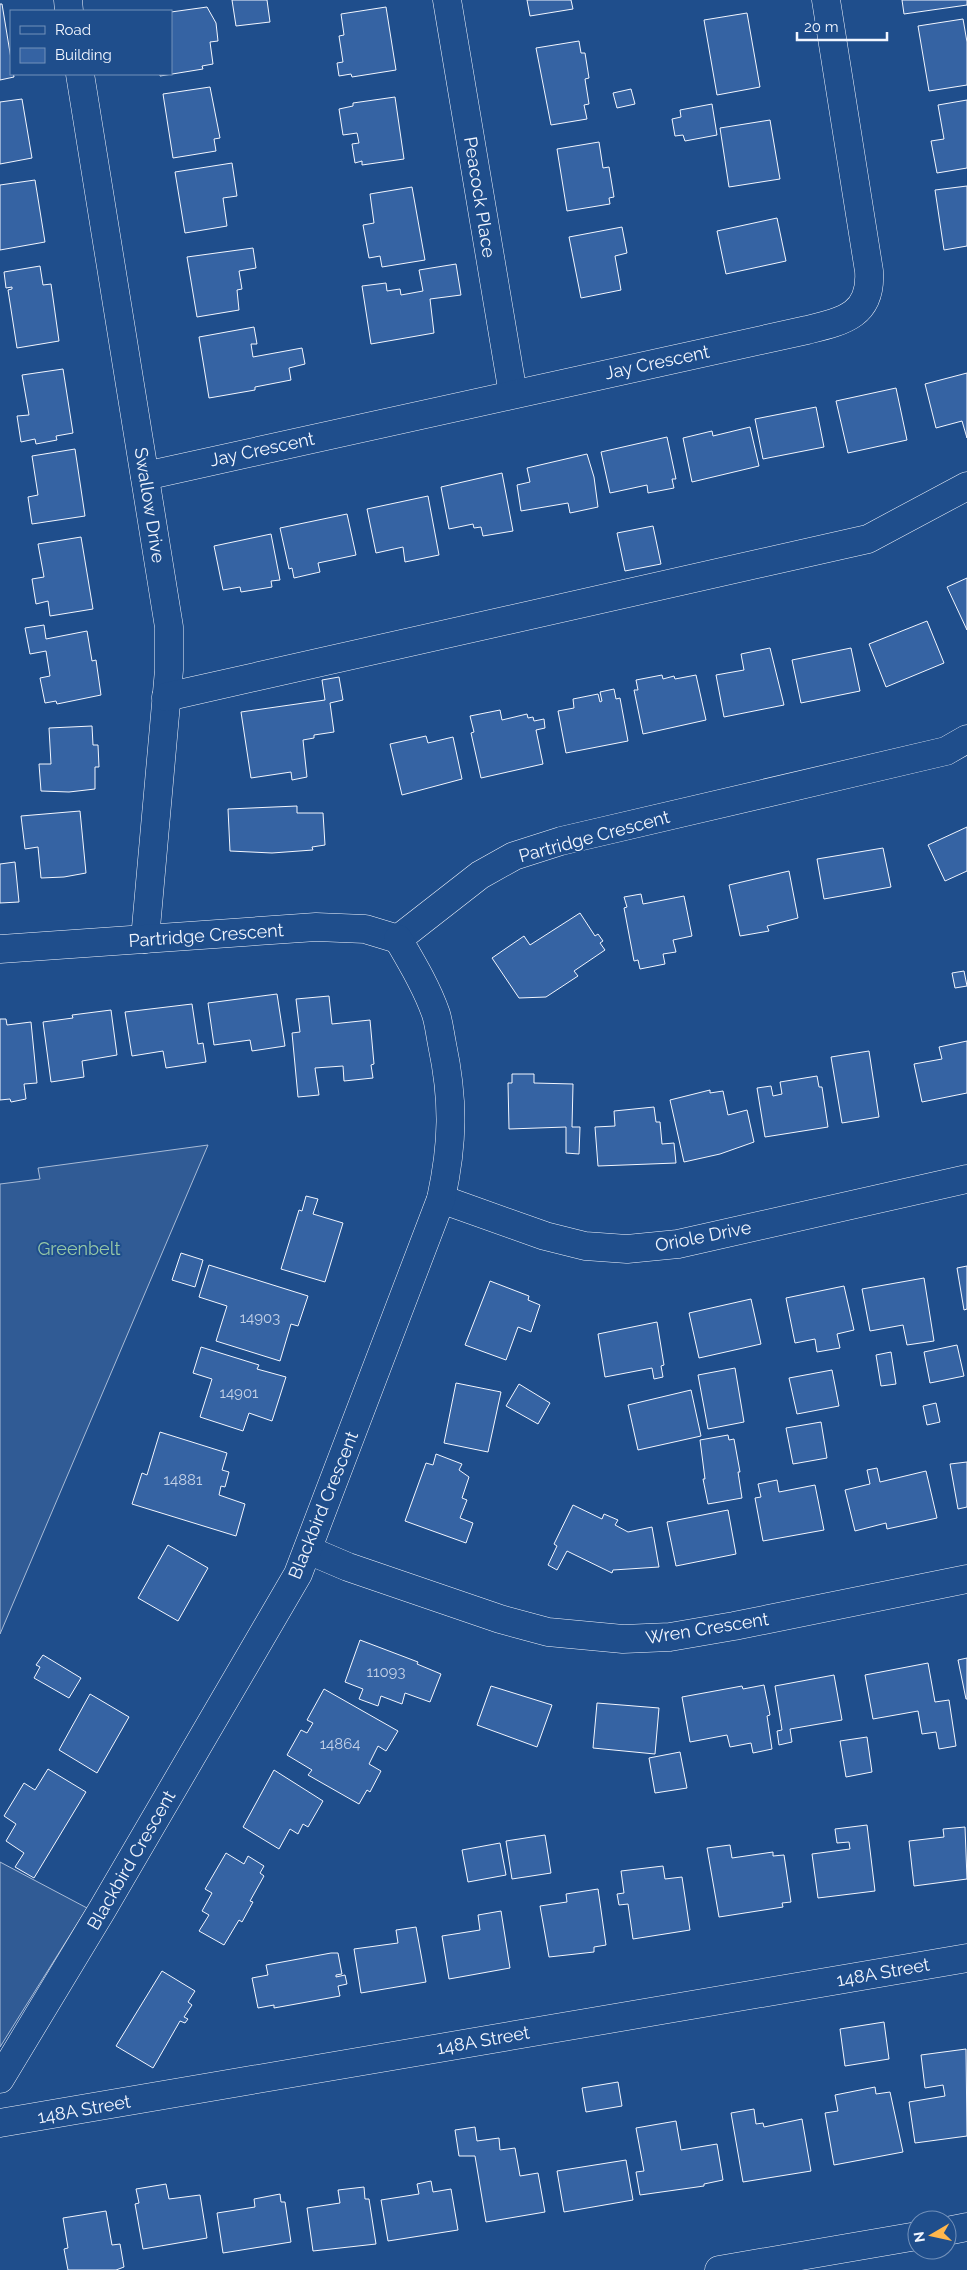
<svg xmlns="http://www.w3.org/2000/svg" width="967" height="2270" font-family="Raleway,sans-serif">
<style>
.built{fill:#305b95;stroke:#a8bbd7}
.building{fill:#3563a3;stroke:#f2f6ff}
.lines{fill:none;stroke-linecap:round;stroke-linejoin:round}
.minor-casing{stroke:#f2f6ff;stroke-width:29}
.minor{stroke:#1f4e8c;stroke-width:28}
.labels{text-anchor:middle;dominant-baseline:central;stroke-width:4;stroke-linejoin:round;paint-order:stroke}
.number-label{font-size:15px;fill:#c3d1e8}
.street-label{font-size:18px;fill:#f2f6ff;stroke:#1f4e8c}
.park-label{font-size:18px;fill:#97c8a6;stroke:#1f4e8c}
</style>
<rect width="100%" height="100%" fill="#1f4e8c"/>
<g class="built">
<polygon points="208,1145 0,1634 0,1184 40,1179 38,1168"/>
<polygon points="0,1862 87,1908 0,2047"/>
</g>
<g class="building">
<polygon points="232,0 267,0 270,22 236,26"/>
<polygon points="527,0 571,0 573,9 530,16"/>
<polygon points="902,0 967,0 967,5 904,14"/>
<polygon points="0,4 2,4 14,77 0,80"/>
<polygon points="207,7 216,23 218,41 210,42 213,64 202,66 203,69 160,76 160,74 171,74 171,12"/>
<polygon points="386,7 396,70 352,77 351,74 339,76 337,63 343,62 339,36 344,35 341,14"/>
<polygon points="747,13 760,87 717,95 704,20"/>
<polygon points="963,19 967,42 967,85 929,91 918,26"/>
<polygon points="579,41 581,53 585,53 589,78 585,79 589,104 584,105 587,119 551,125 536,48"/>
<polygon points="210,87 220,138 214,139 216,151 173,158 163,94"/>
<polygon points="631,89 635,104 617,108 613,93"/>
<polygon points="395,97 404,159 362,165 362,161 355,163 352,144 359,143 357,133 343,135 339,109 353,106 353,103"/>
<polygon points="22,99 32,158 0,164 0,102"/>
<polygon points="967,100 967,168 937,173 931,141 944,139 938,105"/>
<polygon points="712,104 717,135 685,141 683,135 675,136 672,119 681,117 680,110"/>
<polygon points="770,120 780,179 729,187 720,128"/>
<polygon points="599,142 603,168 609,167 614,197 609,198 610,204 567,211 557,149"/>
<polygon points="232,163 237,196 223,198 227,226 185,233 175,172"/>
<polygon points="35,180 45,242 0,250 0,185"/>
<polygon points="967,186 967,246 944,250 935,190"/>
<polygon points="412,187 425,260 382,267 380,256 369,258 363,225 374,223 370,194"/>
<polygon points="777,218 786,261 726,274 717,231"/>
<polygon points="622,227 627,253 615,256 621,290 581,298 569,237"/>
<polygon points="253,248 256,268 239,271 242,289 237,290 239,310 197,317 187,257"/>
<polygon points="456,264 461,295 430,299 434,333 371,344 362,286 386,283 387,291 400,289 401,295 423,291 419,270"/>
<polygon points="40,266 43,285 51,284 59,341 17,348 8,290 12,289 12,287 6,288 4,272"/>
<polygon points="254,327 257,344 251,344 253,357 302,348 305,364 289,368 291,380 255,387 255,390 209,398 199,337"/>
<polygon points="63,369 73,433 56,436 57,440 36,444 35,439 21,442 17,416 29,415 22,375"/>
<polygon points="967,373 967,438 962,421 936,428 925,384"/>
<polygon points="896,388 907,440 848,453 836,401"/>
<polygon points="816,407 824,447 763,459 755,419"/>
<polygon points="750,427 759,466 692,482 683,438 712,431 713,436"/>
<polygon points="667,437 676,479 672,479 674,488 648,493 647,485 610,493 601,452"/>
<polygon points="75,449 85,516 32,524 28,497 38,495 32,456"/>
<polygon points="587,454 594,477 598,507 570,513 568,503 521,511 517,485 530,482 527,468"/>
<polygon points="502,473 513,531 483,536 481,527 474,528 473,524 449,529 441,487"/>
<polygon points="428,496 439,555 405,562 403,547 376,553 367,509"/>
<polygon points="347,514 356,555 318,563 320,572 294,578 292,568 289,569 280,528"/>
<polygon points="653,526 661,564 625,571 617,533"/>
<polygon points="271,534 280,580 271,581 272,587 241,592 240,587 223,590 214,546"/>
<polygon points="81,537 93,609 50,616 48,601 36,604 32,579 44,577 38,544"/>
<polygon points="967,578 967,630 947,587"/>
<polygon points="927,621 944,663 886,687 869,644"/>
<polygon points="44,625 46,639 87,631 92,661 96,660 101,695 57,704 56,701 45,703 40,678 50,676 46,651 30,654 25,628"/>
<polygon points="770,648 784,705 724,717 716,675 744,670 741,654"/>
<polygon points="851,648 860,691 801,703 792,660"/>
<polygon points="662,675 663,679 674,676 675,679 696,675 706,720 643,734 634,690 638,690 636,680"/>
<polygon points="339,677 343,700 330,703 334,732 314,735 314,738 303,740 307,777 292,780 291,772 251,778 241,712 325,700 322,680"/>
<polygon points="614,689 616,699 620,698 628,741 566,753 558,711 574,708 573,699 598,694 600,702 602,701 600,692"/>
<polygon points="500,710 502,720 527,714 528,718 533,717 534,721 544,719 545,728 536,730 543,764 481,778 471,733 474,732 470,716"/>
<polygon points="92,726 93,745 98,745 99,767 95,767 95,789 69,792 41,791 39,764 51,764 49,728"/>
<polygon points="426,736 428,743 453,737 462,779 402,795 390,744"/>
<polygon points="297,806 297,813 323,813 325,845 312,847 313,850 272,853 230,851 228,809"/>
<polygon points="80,811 86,873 64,877 41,878 38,847 25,849 21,816"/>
<polygon points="967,827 967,871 945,881 928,845"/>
<polygon points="883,848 891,887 824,899 817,859"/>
<polygon points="15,862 19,902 0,903 0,864"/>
<polygon points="789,871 798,918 767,926 769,931 740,936 729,885"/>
<polygon points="641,894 643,904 684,896 692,936 673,940 676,952 663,954 665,964 640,969 638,960 634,961 624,908 627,907 624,897"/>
<polygon points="580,913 595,936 598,934 603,941 600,943 605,950 574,971 578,976 546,997 519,998 492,958 524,936 530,945"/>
<polygon points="964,971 967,986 955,988 952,973"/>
<polygon points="277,994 285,1046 252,1051 250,1040 214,1045 208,1003"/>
<polygon points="329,996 332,1024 370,1020 374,1064 371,1065 373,1078 344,1081 343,1066 315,1068 319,1095 298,1097 292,1033 300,1032 296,999"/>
<polygon points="192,1004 198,1044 203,1043 206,1062 166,1068 163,1051 132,1056 125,1012"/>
<polygon points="111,1010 117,1055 82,1061 84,1077 51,1082 43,1022 73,1018 72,1015"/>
<polygon points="0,1019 6,1019 7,1025 31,1022 37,1083 24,1084 26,1099 11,1102 10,1099 0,1100"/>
<polygon points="967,1041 967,1093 922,1102 914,1064 942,1059 939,1047"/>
<polygon points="869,1051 879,1117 842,1123 831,1057"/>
<polygon points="512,1074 534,1074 534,1083 573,1084 572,1127 580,1127 579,1154 566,1153 566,1127 509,1129 508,1083 512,1083"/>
<polygon points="817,1076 819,1087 822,1087 828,1127 765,1137 757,1088 771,1086 773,1096 782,1094 780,1082"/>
<polygon points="710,1090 710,1093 723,1091 728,1115 747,1110 754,1142 720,1154 684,1162 670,1100"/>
<polygon points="654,1107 656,1122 660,1122 662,1144 674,1143 676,1163 598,1166 595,1127 615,1126 614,1111"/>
<polygon points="306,1196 318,1199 313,1214 343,1223 325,1282 281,1269 299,1210 302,1211"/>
<polygon points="181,1253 203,1260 195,1287 172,1280"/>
<polygon points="209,1265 308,1296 298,1326 291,1324 280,1361 216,1341 227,1306 199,1297"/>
<polygon points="967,1266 967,1309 964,1310 957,1268"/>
<polygon points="924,1278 934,1341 907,1345 903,1325 870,1331 862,1289"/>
<polygon points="490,1281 529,1296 528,1300 540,1305 531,1332 518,1327 506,1360 465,1345"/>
<polygon points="844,1286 854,1330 837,1334 840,1348 817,1352 815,1339 795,1343 786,1298"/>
<polygon points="751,1299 761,1344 699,1358 689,1313"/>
<polygon points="657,1322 664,1365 661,1366 663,1377 654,1379 652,1368 605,1377 598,1334"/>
<polygon points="957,1345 964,1376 930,1383 924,1352"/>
<polygon points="201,1347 259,1365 257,1369 286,1377 272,1421 249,1413 243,1431 200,1417 212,1379 193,1373"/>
<polygon points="891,1352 896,1384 881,1386 876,1355"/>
<polygon points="735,1368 744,1422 708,1429 698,1375"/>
<polygon points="832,1370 839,1406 797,1414 789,1378"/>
<polygon points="456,1383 501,1392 488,1452 444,1443"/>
<polygon points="519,1384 550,1403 538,1424 506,1406"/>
<polygon points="691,1390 701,1436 638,1450 628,1405"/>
<polygon points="936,1403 940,1422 927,1425 923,1406"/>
<polygon points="821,1422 827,1458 793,1464 786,1428"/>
<polygon points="160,1432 227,1453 222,1470 229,1472 225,1487 221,1486 219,1495 245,1504 236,1536 132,1504 142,1473 147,1475"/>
<polygon points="728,1435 729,1440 734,1439 740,1472 738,1472 742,1498 708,1504 703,1479 705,1479 700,1440"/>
<polygon points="436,1454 462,1464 459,1470 469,1477 462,1498 467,1500 460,1518 473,1523 466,1543 405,1521 426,1463 433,1465"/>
<polygon points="967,1462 967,1507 958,1509 950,1464"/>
<polygon points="877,1468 880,1482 926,1471 937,1518 887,1529 886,1523 855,1531 845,1490 870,1484 867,1470"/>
<polygon points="777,1480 779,1492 815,1485 824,1530 763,1541 755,1498 761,1497 758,1484"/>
<polygon points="573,1505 602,1519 604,1514 618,1520 615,1525 628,1532 652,1527 659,1567 613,1570 612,1573 567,1551 557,1570 548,1565 557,1546 554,1544"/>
<polygon points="728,1510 736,1554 676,1566 667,1522"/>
<polygon points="168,1545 208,1568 178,1621 138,1598"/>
<polygon points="360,1640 418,1662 417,1664 441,1674 430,1702 405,1693 402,1704 381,1696 378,1706 359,1699 363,1689 345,1682"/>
<polygon points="43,1655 81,1678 69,1698 34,1678 40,1667 36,1665"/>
<polygon points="967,1658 967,1699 966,1699 958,1660"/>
<polygon points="928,1663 935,1702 949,1700 956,1746 939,1749 936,1732 922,1734 918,1711 873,1719 865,1675"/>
<polygon points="834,1675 842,1720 790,1729 792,1742 779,1745 777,1731 782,1730 775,1686"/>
<polygon points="764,1685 770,1715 767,1716 772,1749 753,1753 751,1743 730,1747 727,1735 690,1742 682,1697 742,1686 743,1689"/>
<polygon points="491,1686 552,1705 537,1747 477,1725"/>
<polygon points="324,1689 398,1731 386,1751 378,1746 369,1764 381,1771 370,1792 367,1790 359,1804 308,1775 312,1770 287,1755 301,1730 307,1733 313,1723 307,1720"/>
<polygon points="90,1694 129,1717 97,1773 59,1750"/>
<polygon points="597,1703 659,1708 655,1754 593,1748"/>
<polygon points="867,1737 872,1772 846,1777 840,1741"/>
<polygon points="680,1752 687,1788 655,1793 649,1758"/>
<polygon points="48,1769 86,1792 34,1878 15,1867 24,1853 6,1841 16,1824 4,1816 24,1783 35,1790"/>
<polygon points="274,1770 323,1801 308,1827 303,1824 298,1834 290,1829 279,1849 243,1827"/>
<polygon points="867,1825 875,1891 818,1898 812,1854 850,1849 849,1842 837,1843 835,1829"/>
<polygon points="965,1827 967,1879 914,1886 909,1841 944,1837 943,1829"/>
<polygon points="545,1835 551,1873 512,1879 506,1841"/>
<polygon points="500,1843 506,1875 468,1882 462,1850"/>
<polygon points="730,1845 732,1858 773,1852 773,1856 784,1855 791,1902 782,1903 783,1907 719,1917 707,1848"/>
<polygon points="226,1853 244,1864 248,1856 264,1866 260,1873 264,1876 250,1901 253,1902 242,1922 239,1920 224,1945 199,1931 209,1915 202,1911 212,1893 205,1889"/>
<polygon points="663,1866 665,1879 682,1877 690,1930 633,1939 628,1904 619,1905 617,1894 624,1893 621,1871"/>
<polygon points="598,1889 606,1945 594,1947 594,1952 549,1957 540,1906 567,1902 566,1894"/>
<polygon points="501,1911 510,1968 449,1979 442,1936 480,1930 478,1915"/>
<polygon points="416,1927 426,1982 361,1993 354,1949 398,1943 396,1930"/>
<polygon points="331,1953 338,1953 342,1974 336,1975 336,1977 345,1975 347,1984 338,1986 340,1996 274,2008 274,2005 258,2008 252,1978 268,1975 266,1965"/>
<polygon points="162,1971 195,1991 188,2002 192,2005 184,2017 188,2019 185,2023 180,2021 153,2068 116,2046"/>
<polygon points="884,2022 889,2059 845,2066 840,2029"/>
<polygon points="966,2049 967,2136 915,2143 909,2102 945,2096 943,2085 925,2088 921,2055"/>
<polygon points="618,2082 622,2106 586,2112 582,2088"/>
<polygon points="875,2087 876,2094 890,2092 903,2152 834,2165 825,2113 838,2111 835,2095"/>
<polygon points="754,2109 756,2124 763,2123 764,2127 802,2119 811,2171 743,2182 731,2113"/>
<polygon points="676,2121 681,2150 717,2144 723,2180 704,2184 704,2186 640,2195 636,2172 644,2171 636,2128"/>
<polygon points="475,2127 477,2141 499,2138 500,2150 515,2148 520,2176 538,2173 545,2212 486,2222 475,2156 459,2156 455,2130"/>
<polygon points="626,2160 633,2200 564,2212 557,2171"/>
<polygon points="431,2181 433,2192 451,2189 458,2230 388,2241 381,2200 419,2194 417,2184"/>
<polygon points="166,2184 169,2199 200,2195 207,2238 143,2249 135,2204 139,2203 136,2189"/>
<polygon points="364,2187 365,2199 369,2199 376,2244 313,2251 307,2208 340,2203 338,2190"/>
<polygon points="280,2194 281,2202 285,2202 291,2242 223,2253 217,2213 255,2207 254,2199"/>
<polygon points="106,2211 112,2245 120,2244 124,2267 116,2270 68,2270 64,2249 68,2248 63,2218"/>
</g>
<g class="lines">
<g class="minor-casing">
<g id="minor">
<polyline points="68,0 69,11"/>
<polyline points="447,0 513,394"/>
<polyline points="80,74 169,627 169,670 145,939"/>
<path d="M 145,476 L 807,330 C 844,321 872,315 869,271 L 826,0"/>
<polyline points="166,697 868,539 967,486"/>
<polyline points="398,939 480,875 514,856 561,841 946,751 967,739"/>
<polyline points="0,949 316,927 365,929 398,939"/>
<polyline points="441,1199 545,1236 585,1246 627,1249 678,1244 967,1179"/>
<polyline points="308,1550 348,1567 500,1619 548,1632 623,1639 670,1637 734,1626 967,1579"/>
<path d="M 0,2079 L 102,1910 L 298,1574 L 441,1199 C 453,1143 454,1101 442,1044 C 440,1034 439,1024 436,1014 C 427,988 412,963 398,939"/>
<polyline points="0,2123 967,1958"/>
<polyline points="947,2231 967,2227"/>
<polyline points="719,2270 917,2236"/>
</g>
</g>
<use href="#minor" class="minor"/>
</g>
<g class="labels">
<g class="number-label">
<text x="260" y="1318">14903</text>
<text x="239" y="1393">14901</text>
<text x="183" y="1480">14881</text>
<text x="386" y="1672">11093</text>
<text x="340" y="1744">14864</text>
</g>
<g class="street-label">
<text transform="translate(480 197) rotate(81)">Peacock Place</text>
<text transform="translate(657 362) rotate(-12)">Jay Crescent</text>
<text transform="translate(262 449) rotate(-12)">Jay Crescent</text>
<text transform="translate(150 505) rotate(81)">Swallow Drive</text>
<text transform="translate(594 836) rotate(-15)">Partridge Crescent</text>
<text transform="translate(206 935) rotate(-4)">Partridge Crescent</text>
<text transform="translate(703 1236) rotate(-11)">Oriole Drive</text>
<text transform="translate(323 1505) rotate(-68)">Blackbird Crescent</text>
<text transform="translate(707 1628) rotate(-9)">Wren Crescent</text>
<text transform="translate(131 1860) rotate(-60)">Blackbird Crescent</text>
<text transform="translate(883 1972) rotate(-10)">148A Street</text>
<text transform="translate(483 2040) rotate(-10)">148A Street</text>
<text transform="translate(84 2109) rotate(-10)">148A Street</text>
</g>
<g class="park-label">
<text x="79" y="1248">Greenbelt</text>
</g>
</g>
<rect x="10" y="10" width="162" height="65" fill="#1f4e8c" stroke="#7391ba"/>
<rect x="20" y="26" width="25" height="8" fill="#1f4e8c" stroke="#7391ba"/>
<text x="55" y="35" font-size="15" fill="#f2f6ff">Road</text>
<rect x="20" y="48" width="25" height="15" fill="#3563a3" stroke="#7391ba"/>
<text x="55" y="60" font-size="15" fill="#f2f6ff">Building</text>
<g transform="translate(932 2235) rotate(261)"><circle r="24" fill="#1f4e8c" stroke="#7391ba"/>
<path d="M0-4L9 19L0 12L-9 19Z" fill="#ffb74d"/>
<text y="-8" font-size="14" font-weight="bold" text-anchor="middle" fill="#f2f6ff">N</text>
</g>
<path d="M797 32v8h90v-8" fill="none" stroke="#f2f6ff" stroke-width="2.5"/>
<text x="804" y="32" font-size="15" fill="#f2f6ff" stroke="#1f4e8c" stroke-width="4" paint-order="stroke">20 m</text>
</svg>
